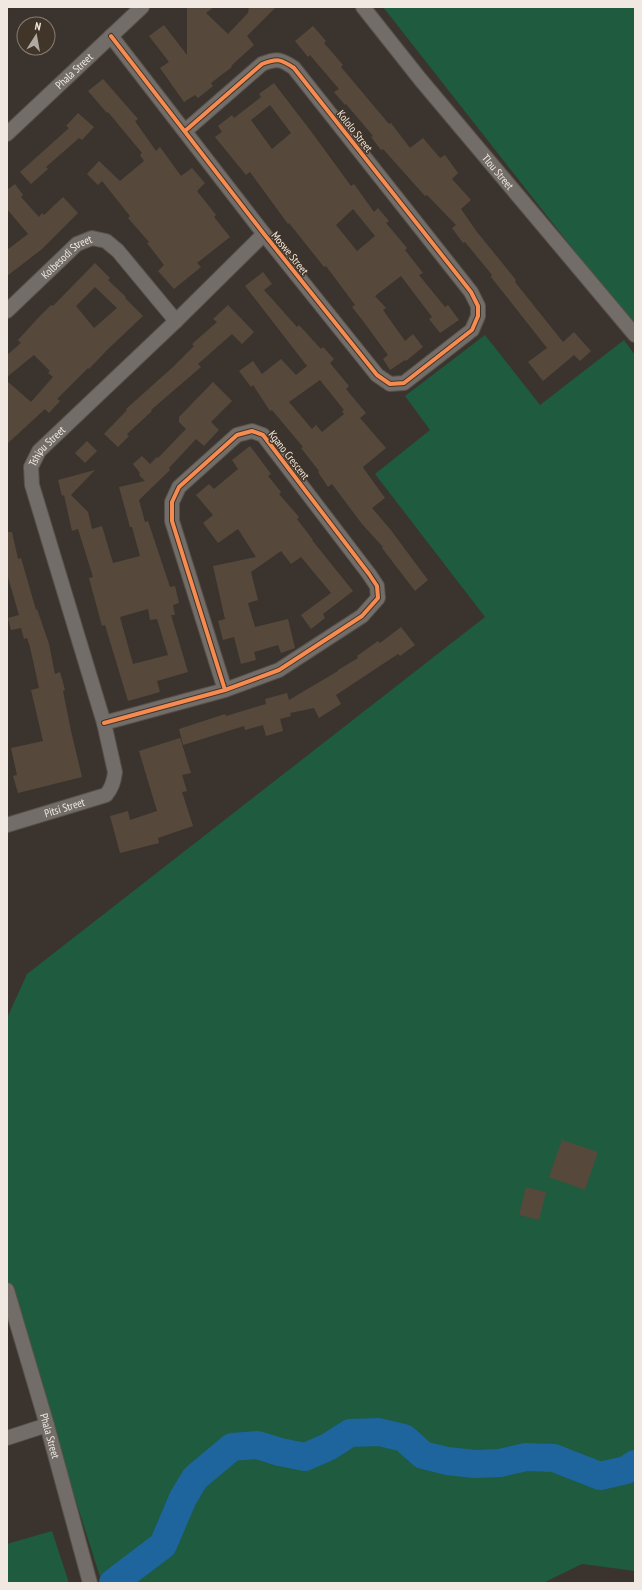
<svg xmlns="http://www.w3.org/2000/svg" width="642" height="1590" font-family="'PT Sans Narrow',sans-serif">
<style>
.green{fill:#1e5b3f}
.lines{fill:none;stroke-linecap:round;stroke-linejoin:round}
.river{stroke:#1d659c;stroke-width:28}
.building{fill:#56493b;fill-rule:evenodd}
.street-casing{stroke:#57514b;stroke-width:16}
.street{stroke:#726d68;stroke-width:14}
.cycleway-casing{stroke:#413428;stroke-width:6}
.cycleway{stroke:#f68b52;stroke-width:4}
.labels{text-anchor:middle;dominant-baseline:central;stroke-width:3;stroke-linejoin:round;paint-order:stroke}
.street-label{font-size:11px;fill:#f1e9e1;stroke:#413428}
</style>
<rect width="100%" height="100%" fill="#3b342e"/>
<g class="green">
<polygon points="383,7 635,7 635,328"/>
<polygon points="485,335 540,405 624,340 635,355 635,1571 582,1564 543,1583 102,1583 7,1284 7,1018 27,974 485,617 375,474 430,430 405,396"/>
<polygon points="52,1531 69,1583 7,1583 7,1544"/>
</g>
<g class="lines">
<polyline class="river" points="113,1583 163,1545 183,1498 195,1478 232,1447 257,1445 280,1452 305,1457 328,1447 350,1433 379,1432 404,1438 423,1455 447,1461 475,1464 500,1463 526,1457 554,1458 600,1476 626,1470 635,1464"/>
</g>
<g class="building">
<polygon points="187,7 214,7 206,13 228,34 248,13 249,7 276,7 247,36 254,45 231,66 232,67 211,83 213,86 198,98 195,95 184,102 160,68 169,62 149,36 164,25 187,55"/>
<polygon points="313,26 326,41 324,43 343,65 341,67 389,124 391,123 410,148 423,138 440,158 445,155 458,173 452,179 471,200 461,209 477,232 516,280 515,282 563,342 574,332 591,351 580,361 574,355 543,381 528,362 547,348 491,277 492,275 465,242 463,243 452,228 456,225 427,195 425,196 383,149 381,150 371,137 373,136 346,104 345,105 334,92 339,89 310,55 308,57 295,41"/>
<polygon points="103,79 138,119 135,121 156,151 160,147 181,176 192,168 205,183 197,191 216,215 214,217 230,237 197,263 201,267 174,289 158,271 164,265 147,243 149,242 128,218 130,216 102,181 98,185 87,174 99,161 120,181 144,161 140,155 142,153 108,112 107,113 88,91"/>
<path d="M 274,83 L 313,134 L 351,186 L 354,184 L 374,212 L 378,208 L 389,221 L 386,223 L 407,248 L 405,250 L 423,273 L 419,275 L 445,307 L 448,305 L 459,320 L 440,333 L 429,319 L 432,317 L 401,276 L 375,296 L 386,308 L 383,310 L 405,341 L 413,334 L 423,347 L 406,361 L 405,360 L 390,370 L 383,359 L 388,355 L 363,321 L 352,307 L 355,305 L 326,266 L 324,267 L 289,223 L 288,224 L 250,172 L 246,175 L 215,137 L 222,132 L 218,126 L 232,115 L 234,118 L 261,97 L 259,94 ZM 270,105 L 291,133 L 272,149 L 251,120 ZM 353,209 L 375,236 L 357,251 L 336,225 Z"/>
<polygon points="78,113 94,127 82,140 79,138 46,167 48,169 31,184 20,172 69,128 66,126"/>
<polygon points="15,184 23,195 21,197 39,217 42,213 44,215 63,197 78,213 42,249 7,276 7,250 28,234 7,209 7,190"/>
<path d="M 95,263 L 110,278 L 108,280 L 126,297 L 125,298 L 143,316 L 107,350 L 89,369 L 88,368 L 57,399 L 60,401 L 49,413 L 45,409 L 7,444 L 7,381 L 31,402 L 53,377 L 48,373 L 50,371 L 34,355 L 7,377 L 7,355 L 21,343 L 18,340 L 39,317 L 51,305 L 53,306 ZM 95,287 L 117,308 L 94,328 L 76,306 Z"/>
<path d="M 263,272 L 272,284 L 264,290 L 297,327 L 299,325 L 321,349 L 323,347 L 334,359 L 330,363 L 349,386 L 346,389 L 366,413 L 360,418 L 386,448 L 363,467 L 364,469 L 385,498 L 372,508 L 390,529 L 428,580 L 415,591 L 382,548 L 383,547 L 362,524 L 332,484 L 328,487 L 318,472 L 319,471 L 301,448 L 303,447 L 272,410 L 270,411 L 253,385 L 251,387 L 239,371 L 253,361 L 262,374 L 281,359 L 296,375 L 307,366 L 245,286 ZM 320,380 L 344,410 L 342,411 L 344,414 L 322,432 L 316,425 L 312,429 L 289,402 Z"/>
<polygon points="228,305 254,332 242,344 232,334 198,364 201,367 151,410 152,411 127,434 129,436 118,447 104,434 127,410 126,409 173,367 194,346 192,344 217,322 213,319"/>
<path d="M 213,382 L 232,401 L 211,422 L 219,430 L 204,446 L 196,439 L 169,468 L 170,470 L 139,500 L 145,522 L 148,521 L 170,587 L 175,586 L 179,603 L 173,605 L 175,615 L 171,615 L 188,672 L 157,681 L 160,692 L 128,701 L 105,625 L 102,626 L 89,578 L 93,577 L 78,529 L 72,531 L 64,495 L 62,496 L 58,480 L 95,470 L 71,495 L 88,512 L 92,529 L 102,526 L 113,563 L 140,556 L 132,527 L 130,527 L 119,487 L 145,481 L 139,475 L 140,473 L 133,464 L 142,456 L 150,464 L 157,457 L 158,458 L 186,429 L 179,422 L 179,417 ZM 148,609 L 150,620 L 157,619 L 168,655 L 133,664 L 120,617 Z"/>
<polygon points="87,441 97,451 85,463 75,453"/>
<polygon points="250,446 271,474 268,476 281,492 279,494 299,517 297,519 313,540 312,540 353,591 323,614 325,618 311,629 301,615 331,593 301,557 291,564 281,551 251,572 258,600 248,603 255,627 288,619 295,648 281,653 278,645 254,652 256,660 241,664 234,637 223,640 218,621 225,619 213,566 256,557 238,529 218,543 203,523 213,515 196,495 209,484 214,489 238,469 232,460"/>
<polygon points="7,532 12,532 18,559 21,558 36,610 37,609 49,644 55,674 60,672 65,690 63,691 71,731 82,777 18,793 13,776 17,775 11,748 43,741 31,690 39,688 30,647 27,638 24,639 21,628 11,630 8,618 19,615 7,574"/>
<polygon points="401,627 415,645 400,656 398,654 336,695 341,704 319,718 314,708 290,713 291,716 280,719 283,731 266,736 263,725 245,730 244,726 183,745 179,729 225,714 226,716 266,704 265,699 287,693 289,700 338,671 338,670 358,658 357,656 378,641 380,643"/>
<polygon points="180,738 191,773 182,775 187,791 182,792 193,826 158,838 159,843 120,853 110,816 128,811 130,820 157,811 139,751"/>
<polygon points="562,1140 598,1152 585,1190 549,1177"/>
<polygon points="526,1187 546,1192 539,1220 519,1215"/>
</g>
<g class="lines">
<g class="street-casing">
<g id="street">
<path id="s1" d="M 363,7 L 420,79 L 635,335"/>
<path d="M 111,36 L 264,234 L 377,375 L 390,384 L 404,383 L 472,330 L 478,316 L 478,306 L 471,292 L 294,68 C 281,59 277,58 262,64 L 185,131"/>
<path id="s2" d="M 7,134 L 142,7"/>
<path id="s3" d="M 7,311 L 77,244 L 92,238 L 106,241 L 118,251 L 176,321"/>
<polyline points="104,723 225,690 279,670 362,616 378,598 377,586 369,574 263,435 252,431 237,435 179,487 172,502 172,521 225,690"/>
<path id="s4" d="M 7,825 L 106,795 C 112,788 114,782 115,772 L 104,723 L 32,485 L 31,467 L 39,451 L 176,321 L 264,234"/>
<path id="s5" d="M 7,1290 L 47,1425 L 90,1583"/>
<polyline points="7,1438 47,1425"/>
</g>
</g>
<use href="#street" class="street"/>
<g class="cycleway-casing">
<g id="cycleway">
<path d="M 111,36 L 264,234 L 377,375 L 390,384 L 404,383 L 472,330 L 478,316 L 478,306 L 471,292 L 294,68 C 281,59 277,58 262,64 L 185,131"/>
<polyline points="104,723 225,690 279,670 362,616 378,598 377,586 369,574 263,435 252,431 237,435 179,487 172,502 172,521 225,690"/>
</g>
</g>
<use href="#cycleway" class="cycleway"/>
</g>
<g class="labels">
<g class="street-label">
<text stroke="none"><textPath href="#s2" startOffset="92">Phala Street</textPath></text>
<text transform="translate(355 131) rotate(52)">Kololo Street</text>
<text stroke="none"><textPath href="#s1" startOffset="213">Tlou Street</textPath></text>
<text transform="translate(290 253) rotate(51)">Moswe Street</text>
<text stroke="none"><textPath href="#s3" startOffset="81">Kolbesodi Street</textPath></text>
<text stroke="none"><textPath href="#s4" startOffset="472">Tshipu Street</textPath></text>
<text transform="translate(289 455) rotate(52)">Kgano Crescent</text>
<text stroke="none"><textPath href="#s4" startOffset="60">Pitsi Street</textPath></text>
<text stroke="none"><textPath href="#s5" startOffset="152">Phala Street</textPath></text>
</g>
</g>
<rect width="642" height="1590" fill="none" stroke="#f1e9e1" stroke-width="16"/>
<g transform="translate(36 36) rotate(11)"><circle r="19" fill="#413428" stroke="#877c72"/>
<path d="M0-3L7 15L0 10L-7 15Z" fill="#b1aaa2"/>
<text y="-6" font-size="11" font-weight="bold" text-anchor="middle" fill="#f1e9e1">N</text>
</g>
</svg>
